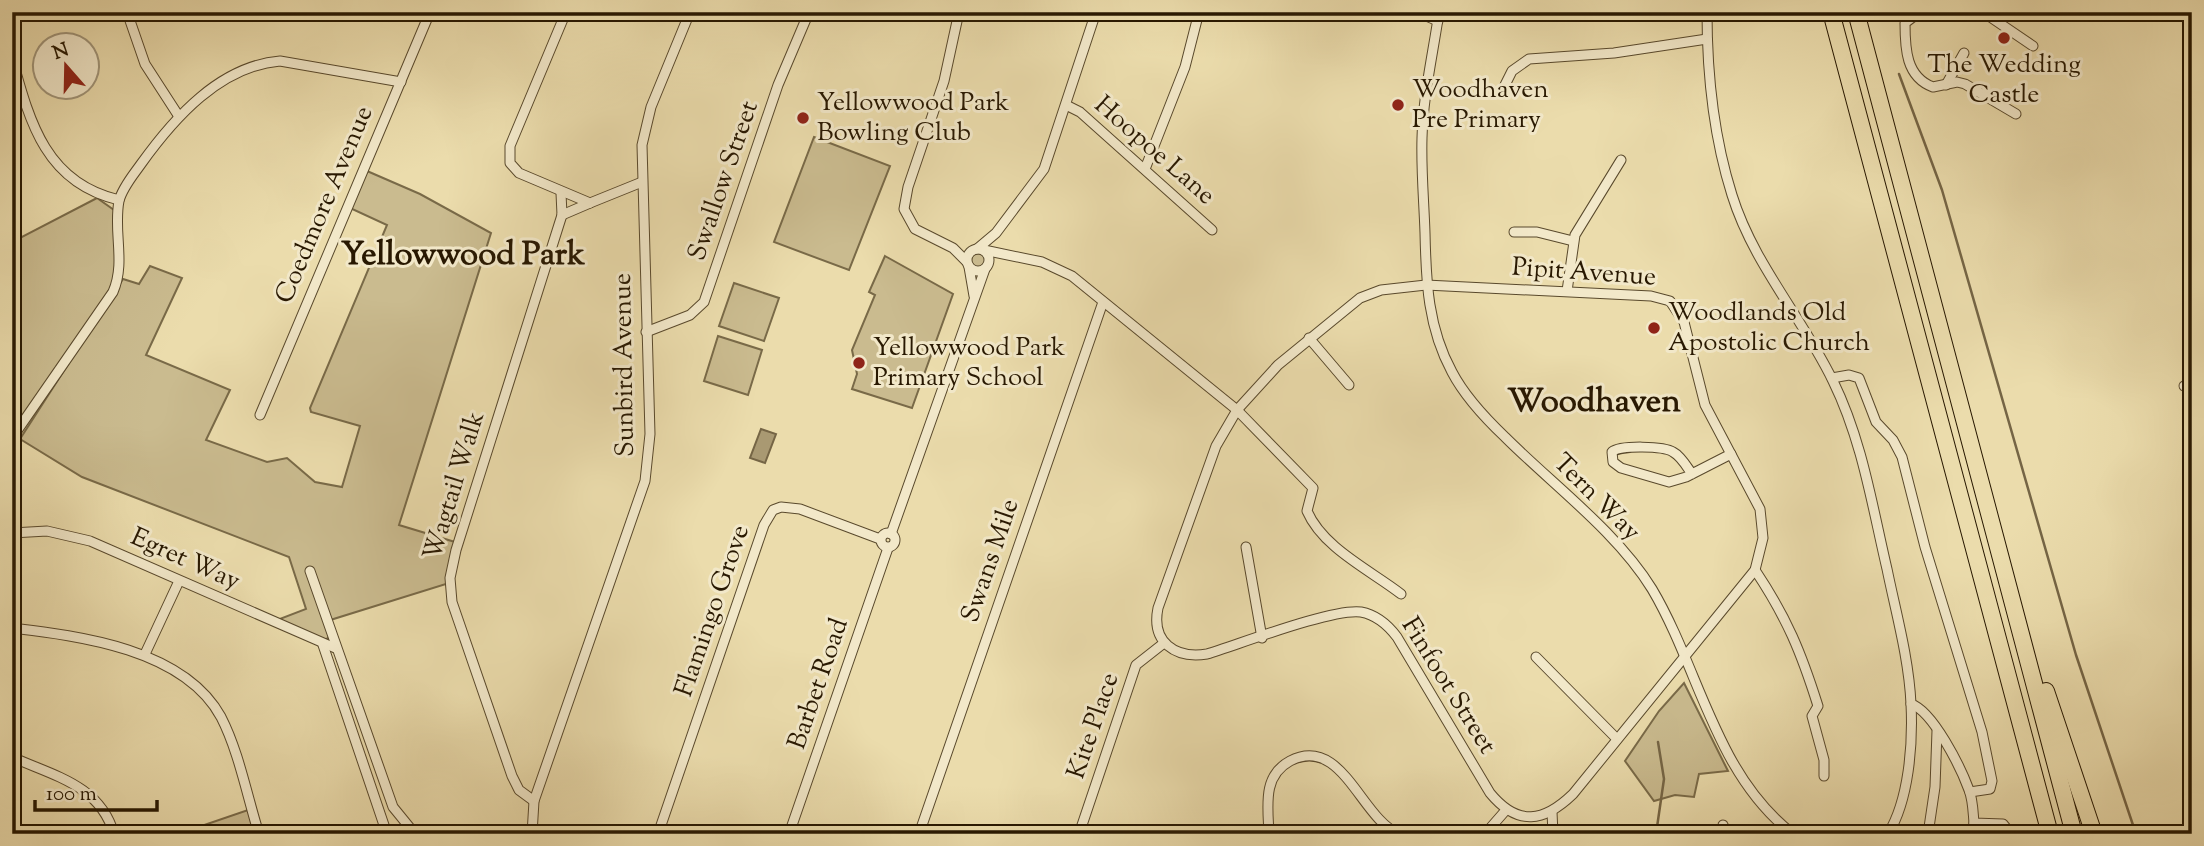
<svg xmlns="http://www.w3.org/2000/svg" width="2204" height="846" font-family="'Sorts Mill Goudy',serif">
<style>
.green{fill:#cabb8f;stroke:#796a48;stroke-width:2}
.water{fill:#a99972;stroke:#756545;stroke-width:2}
.lines{fill:none;stroke-linecap:round;stroke-linejoin:round}
.stream{stroke:#756545;stroke-width:2.5}
.minor-casing{stroke:#59492c;stroke-width:11}
.motorway-casing{stroke:#281801;stroke-width:18}
.minor{stroke:#f2e8c9;stroke-width:9}
.motorway{stroke:#ebdcac;stroke-width:16}
.poi-dot{fill:#8f2418;stroke:#f2e8c9;stroke-width:2.5}
.labels{text-anchor:middle;dominant-baseline:central;stroke-width:6;stroke-linejoin:round;paint-order:stroke}
.poi-label{font-size:26px;fill:#281801;stroke:#f2e8c9;text-anchor:start}
.street-label{font-size:26px;fill:#281801;stroke:#f2e8c9}
.district-label{font-size:33px;font-weight:bold;fill:#281801;stroke:#f2e8c9}
</style>
<rect width="100%" height="100%" fill="#ebdcac"/>
<filter id="stains"><feTurbulence type="fractalNoise" baseFrequency=".00286" numOctaves="4"/><feColorMatrix values="0 0 0 0 .2 0 0 0 0 .09 0 0 0 0 .02 0 0 0 .5 -.17"/></filter>
<radialGradient id="worn" r=".72"><stop offset=".6" stop-color="#630" stop-opacity="0"/><stop offset="1" stop-color="#630" stop-opacity=".3"/></radialGradient>
<g class="green">
<polygon points="814,137 890,166 849,270 774,242"/>
<polygon points="367,171 420,194 491,233 399,525 455,542 446,584 324,622 329,637 324,641 277,620 306,609 289,557 82,477 20,439 123,279 139,284 150,266 182,278 146,355 230,390 206,440 267,462 287,458 315,482 342,487 360,426 311,412 310,408 387,225 350,208"/>
<polygon points="97,198 114,210 116,269 111,288 12,431 12,242"/>
<circle cx="978" cy="261" r="8"/>
<polygon points="885,256 953,294 912,408 852,389 857,374 852,350 875,295 869,292"/>
<polygon points="734,283 779,298 764,341 719,326"/>
<polygon points="718,336 762,350 748,395 704,381"/>
<polygon points="1684,683 1728,771 1699,774 1694,797 1675,795 1654,801 1625,761 1659,711"/>
<polygon points="248,810 255,834 178,834"/>
</g>
<polygon class="water" points="761,429 776,434 765,463 750,458"/>
<g class="lines">
<g class="stream">
<polyline points="1899,74 1942,190 2076,655 2136,834"/>
<polyline points="1656,834 1664,779 1658,742"/>
</g>
<g class="minor-casing">
<g id="minor">
<polyline points="127,12 145,64 178,115"/>
<polyline points="566,12 510,146 510,163 519,173 590,203 642,182"/>
<polyline points="959,12 944,81 908,187 904,209 915,229 953,248 966,261"/>
<polyline points="1417,12 1438,21"/>
<path d="M 1439,12 C 1433,54 1423,96 1422,138 C 1421,170 1424,202 1425,233 C 1426,282 1428,328 1452,372 C 1465,397 1485,418 1505,437 C 1552,484 1617,532 1652,589 C 1700,670 1715,774 1793,834"/>
<path d="M 1707,12 C 1707,75 1713,135 1732,195 C 1753,263 1802,317 1833,381 C 1862,440 1872,505 1887,569 C 1896,613 1909,659 1911,704 C 1913,744 1909,800 1888,834"/>
<path d="M 1934,12 L 1913,17 L 1905,23 C 1905,49 1906,77 1933,87 L 1957,82 L 1965,84 L 2016,114"/>
<polyline points="1983,12 2033,46"/>
<path d="M 12,58 C 30,123 46,183 119,200"/>
<polyline points="1505,85 1512,71 1529,59 1614,53 1707,39"/>
<polyline points="1946,85 1964,53"/>
<polyline points="1066,105 1080,112 1212,230"/>
<polyline points="1145,169 1185,67 1199,12"/>
<polyline points="562,215 590,203"/>
<polyline points="1514,232 1537,232 1573,241"/>
<circle cx="978" cy="260" r="11"/>
<polyline points="977,249 996,233 1044,169 1096,12"/>
<path d="M 984,250 L 1042,262 L 1072,276 L 1237,410 L 1313,488 L 1307,511 C 1323,548 1370,570 1401,594"/>
<polyline points="969,267 974,296"/>
<path d="M 1426,285 L 1651,296 L 1670,301 L 1684,322 L 1705,405 L 1760,509 L 1763,538 L 1755,570 L 1573,794 C 1544,822 1518,827 1490,793 L 1397,637 C 1388,625 1377,615 1361,612 C 1333,608 1240,644 1207,654 C 1175,659 1151,642 1158,608 L 1216,446 L 1237,410 L 1278,365 L 1360,298 L 1381,290 Z"/>
<polyline points="1567,291 1575,235 1621,160"/>
<polyline points="646,332 690,315 704,302 778,85 809,12"/>
<polyline points="1309,338 1349,385"/>
<polyline points="1832,378 1849,375 1859,378 1876,422 1893,440 1902,457 1925,547 1982,732 1992,781 1990,789 1970,792"/>
<polyline points="2184,386 2192,382"/>
<polyline points="260,415 430,12"/>
<path d="M 12,438 L 113,292 C 126,262 113,232 119,201 C 122,188 134,174 141,164 C 174,118 220,66 280,61 L 401,82"/>
<path d="M 1692,474 C 1687,467 1681,456 1673,452 C 1664,446 1620,445 1612,452 L 1613,462 L 1621,468 L 1669,482 L 1686,477 L 1731,454"/>
<circle cx="888" cy="540" r="7"/>
<polyline points="12,533 47,531 90,541 335,648"/>
<polyline points="891,534 985,269"/>
<polyline points="1246,547 1262,638"/>
<path d="M 1755,570 C 1787,618 1801,652 1818,706 L 1812,716 L 1824,760 L 1824,776"/>
<polyline points="310,571 393,807 415,834"/>
<path d="M 12,628 C 80,636 184,649 221,717 C 239,752 247,796 259,834"/>
<polyline points="323,645 387,834"/>
<polyline points="145,654 179,581"/>
<polyline points="1536,657 1617,739"/>
<path d="M 1911,704 C 1933,711 1961,768 1969,790 C 1973,800 1973,812 1974,823 L 2003,824 L 2011,834"/>
<path d="M 12,757 C 54,776 100,785 114,834"/>
<polyline points="534,801 519,790 512,776 452,602 450,578 456,550 562,215 561,193"/>
<polyline points="1552,812 1553,834"/>
<polyline points="1723,825 1726,834"/>
<polyline points="532,834 534,801 645,481 650,434 642,145 651,107 690,12"/>
<polyline points="587,834 606,834"/>
<polyline points="658,834 764,525 773,510 781,507 800,509 880,539"/>
<polyline points="789,834 888,548"/>
<polyline points="919,834 1103,302"/>
<polyline points="1079,834 1136,665 1164,643"/>
<path d="M 1269,834 C 1268,807 1262,776 1290,761 C 1342,734 1361,819 1399,834"/>
<polyline points="1485,834 1506,810"/>
<polyline points="1928,834 1935,787 1937,731"/>
<polyline points="1973,834 1974,823"/>
</g>
</g>
<g class="motorway-casing">
<g id="motorway">
<polyline points="1831,12 2050,834"/>
<polyline points="1856,12 2074,834"/>
<polyline points="2046,691 2094,834"/>
</g>
</g>
<use href="#minor" class="minor"/>
<use href="#motorway" class="motorway"/>
</g>
<g class="poi-dot">
<circle cx="2004" cy="38" r="7"/>
<circle cx="1398" cy="105" r="7"/>
<circle cx="803" cy="118" r="7"/>
<circle cx="1654" cy="328" r="7"/>
<circle cx="859" cy="363" r="7"/>
</g>
<g class="labels">
<g class="poi-label">
<text x="2004" y="65" text-anchor="middle">The Wedding<tspan x="2004" dy="30">Castle</tspan></text>
<text x="1412" y="90">Woodhaven<tspan x="1412" dy="30">Pre Primary</tspan></text>
<text x="817" y="103">Yellowwood Park<tspan x="817" dy="30">Bowling Club</tspan></text>
<text x="1668" y="313">Woodlands Old<tspan x="1668" dy="30">Apostolic Church</tspan></text>
<text x="873" y="348">Yellowwood Park<tspan x="873" dy="30">Primary School</tspan></text>
</g>
<g class="street-label">
<text transform="translate(1154 151) rotate(41)">Hoopoe Lane</text>
<text transform="translate(724 181) rotate(-71)">Swallow Street</text>
<text transform="translate(325 205) rotate(-67)">Coedmore Avenue</text>
<text transform="translate(1584 273) rotate(4)">Pipit Avenue</text>
<text transform="translate(625 365) rotate(-91)">Sunbird Avenue</text>
<text transform="translate(455 486) rotate(-73)">Wagtail Walk</text>
<text transform="translate(1596 498) rotate(45)">Tern Way</text>
<text transform="translate(185 560) rotate(24)">Egret Way</text>
<text transform="translate(991 561) rotate(-71)">Swans Mile</text>
<text transform="translate(713 611) rotate(-71)">Flamingo Grove</text>
<text transform="translate(819 684) rotate(-71)">Barbet Road</text>
<text transform="translate(1448 686) rotate(58)">Finfoot Street</text>
<text transform="translate(1094 726) rotate(-71)">Kite Place</text>
</g>
<g class="district-label">
<text x="463" y="256">Yellowwood Park</text>
<text x="1594" y="403">Woodhaven</text>
</g>
</g>
<rect width="2204" height="846" fill="none" stroke="#ebdcac" stroke-width="42"/>
<rect x="14" y="14" width="2176" height="818" fill="none" stroke="#281801" stroke-width="3.5"/>
<rect x="21" y="21" width="2162" height="804" fill="none" stroke="#281801" stroke-width="2"/>
<g transform="translate(66 66) rotate(340)"><circle r="33" fill="#f2e8c9" stroke="#a19579" stroke-width="2"/>
<path d="M0-5L12 26L0 18L-12 26Z" fill="#8f2418"/>
<text y="-10" font-size="19" font-weight="bold" text-anchor="middle" fill="#281801">N</text>
</g>
<path d="M35 800v10h122v-10" fill="none" stroke="#281801" stroke-width="3.5"/>
<text x="46" y="800" font-size="21" fill="#281801" stroke="#f2e8c9" stroke-width="5" paint-order="stroke">100 m</text>
<rect width="100%" height="100%" filter="url(#stains)"/>
<rect width="100%" height="100%" fill="url(#worn)"/>
</svg>
